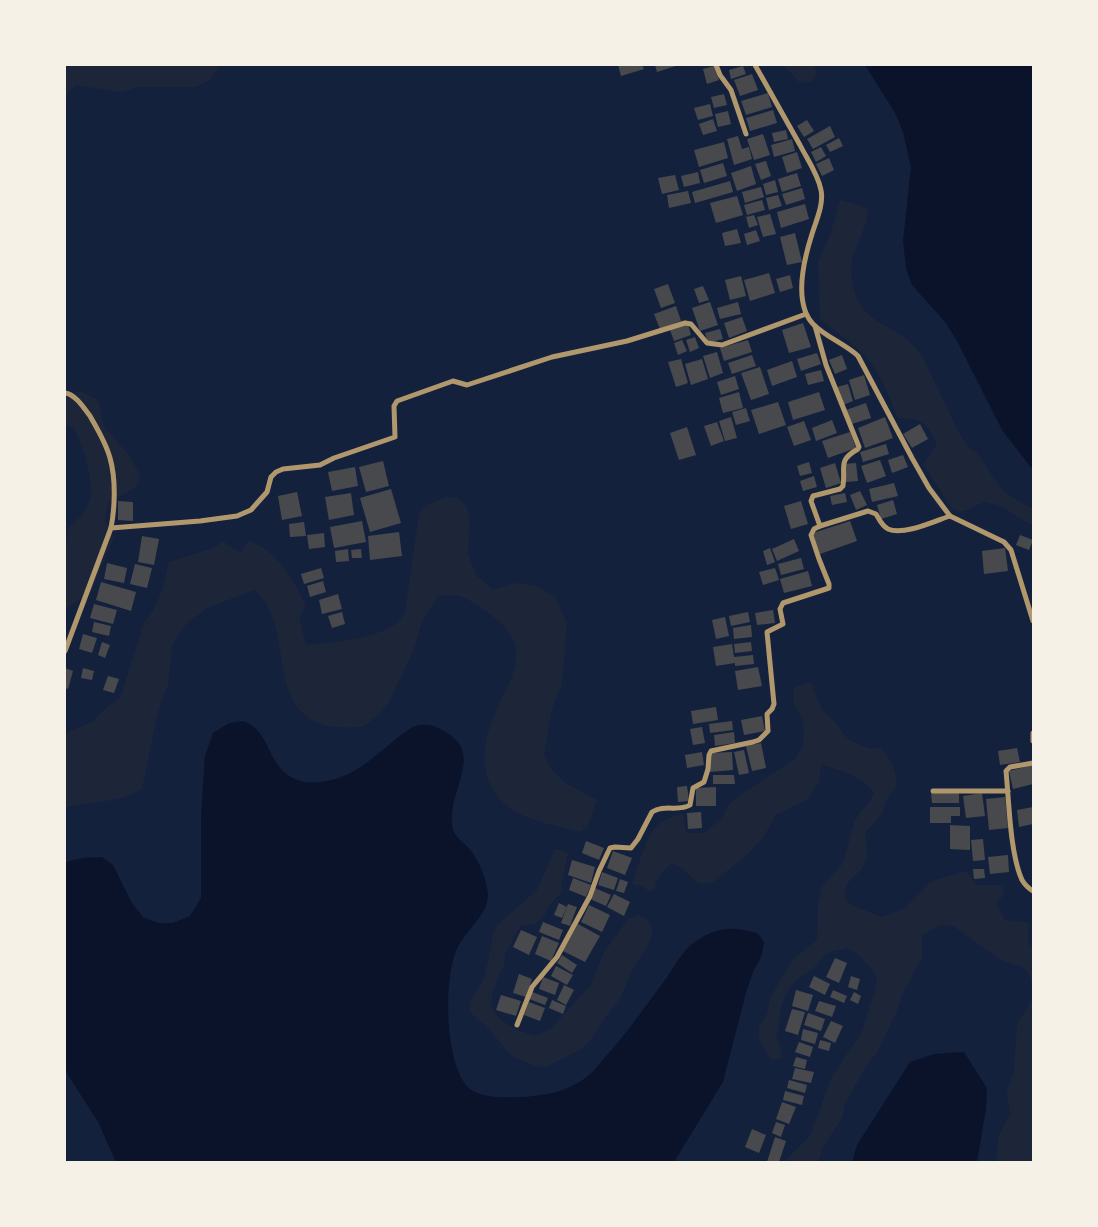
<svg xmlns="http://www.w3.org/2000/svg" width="1098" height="1227" font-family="Signika,sans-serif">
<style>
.green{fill:#1d2539}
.water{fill:#0b132b}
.building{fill:#48494c}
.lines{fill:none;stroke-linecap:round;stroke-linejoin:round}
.minor{stroke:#b1986c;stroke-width:5}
</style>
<rect width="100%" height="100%" fill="#14213d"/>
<g class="green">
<polygon points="65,65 219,65 217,70 210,80 196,87 139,87 119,92 76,85 68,92 65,102"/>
<polygon points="783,65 814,65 817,75 812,81 800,83"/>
<path d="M 840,200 L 859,205 L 868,210 C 866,232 854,245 851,265 C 850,271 852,278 853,284 C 860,329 900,321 922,356 L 960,435 L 967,446 L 977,453 L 1001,489 L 1020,502 L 1033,509 L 1033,526 L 1001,506 L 984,502 L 963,512 L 952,509 L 923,464 L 937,444 C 926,422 923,419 898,418 C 889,397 881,373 865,356 C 852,342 835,332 820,319 L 818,262 L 830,235 Z"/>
<path d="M 80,391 L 96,399 L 99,404 L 104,427 L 129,455 L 140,475 L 136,487 L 108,503 L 105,520 L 114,537 L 91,592 L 65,609 L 65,549 L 68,528 C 78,520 90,509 91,494 C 92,477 82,441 73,427 L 65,425 L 65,397 Z"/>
<path d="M 447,497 L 458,498 L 466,506 L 470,516 L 468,554 L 476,575 L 493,590 L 514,583 L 525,584 L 536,586 L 556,598 L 567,623 L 564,662 L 561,687 L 552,709 L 544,755 L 550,767 L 559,777 L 567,784 L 597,800 L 588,826 L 580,832 C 559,826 533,822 514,811 C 478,787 480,752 494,715 C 502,694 518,674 516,651 C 515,635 500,621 487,612 C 468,599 462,593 438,596 L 421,624 L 414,649 L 389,702 L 381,712 L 363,727 C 351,727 333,729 321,724 C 264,703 296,623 254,590 L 207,608 L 187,623 L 172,645 L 168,685 L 163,696 L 156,720 L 142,789 C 119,803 90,801 65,808 L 65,733 L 92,722 L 108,706 L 120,698 L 144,623 C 159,606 164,584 169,562 L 216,547 L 223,541 L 240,553 L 249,541 C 279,551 292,579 306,605 L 299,617 L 306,645 C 330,643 374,639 394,625 C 398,622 402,617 405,613 L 419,513 L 426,505 Z"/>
<path d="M 811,682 L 822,710 L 835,722 L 846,737 L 851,741 L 869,748 L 880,748 C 892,758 896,772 897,787 L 888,797 L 882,814 L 865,833 C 866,842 869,855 864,864 C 858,879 842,877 846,901 L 856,907 L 882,917 L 905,908 L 932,881 L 966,871 L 977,885 L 1003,885 C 1006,894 1002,897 996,903 L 1005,920 L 1029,923 L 1028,940 L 1030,945 L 1033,947 L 1033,989 L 1030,976 L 1023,967 L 1001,960 L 953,926 L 940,925 L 922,935 L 922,959 L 904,990 L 896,1013 L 877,1053 L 868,1063 L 845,1104 L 842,1118 L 823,1147 L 819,1162 L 786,1162 L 787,1159 L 810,1136 L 832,1076 L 862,1032 L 874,993 L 877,978 L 874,972 L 858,954 L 847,948 C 841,950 834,950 828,953 C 824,956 821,961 817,965 C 800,980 789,980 782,1005 C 778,1015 781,1026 776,1036 L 782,1053 L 781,1058 L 776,1060 L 770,1059 L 759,1039 L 759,1026 L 766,1017 L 770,999 L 778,984 L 792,960 L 817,940 L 818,904 L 823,885 L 843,863 L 854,822 L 861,811 L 869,803 L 874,793 C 863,777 840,770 822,765 L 818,783 L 808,799 L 776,815 L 764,836 L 748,854 L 712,883 L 699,884 L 681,868 L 672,863 C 664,870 656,877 655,888 L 650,892 L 642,886 L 632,884 C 638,867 646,834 660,823 C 667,818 674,816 683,814 L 686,833 L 704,833 L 722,818 L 730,803 L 739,796 L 796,758 L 803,745 L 804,731 L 801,715 L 794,705 L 793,688 Z"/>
<path d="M 555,849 L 561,850 L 568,853 L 561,884 L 562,892 L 549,906 L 543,918 L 535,924 L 521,925 L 505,954 L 504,968 L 501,970 C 498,979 492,991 491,1001 C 490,1020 521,1032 536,1036 L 551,1028 L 591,985 L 604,952 L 628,919 L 639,915 L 644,918 L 652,926 L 652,933 L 648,946 L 633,968 L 619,1001 L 604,1019 L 591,1039 L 583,1048 L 546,1067 L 535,1066 L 514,1057 L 506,1050 L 491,1031 L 471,1013 L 469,1007 L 471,1000 L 484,979 L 493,936 L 497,925 L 537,890 Z"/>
<polygon points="1033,998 1033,1162 996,1162 999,1134 1010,1115 1007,1092 1014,1070 1017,1024"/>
</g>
<g class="water">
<polygon points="865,65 1033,65 1033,470 1002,430 956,339 945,322 912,285 906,269 903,241 911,167 903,132 895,113"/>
<path d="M 243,721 C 275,732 264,774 305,782 C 310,783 315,782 320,782 C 360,778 380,748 411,728 C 418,724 428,724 436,727 C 490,750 448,786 452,824 C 453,838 465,842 472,852 C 479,861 488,883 488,895 C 488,914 466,931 458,947 C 443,975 444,1068 470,1089 C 484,1099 504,1097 520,1097 C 545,1096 572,1091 591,1073 C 597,1068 602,1060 608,1054 C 629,1030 648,1003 667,977 C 674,967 682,952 692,944 C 709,931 727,925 748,931 C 750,931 757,933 758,934 C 761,936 762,940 764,942 L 762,955 L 754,970 L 747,989 L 723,1082 L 674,1162 L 116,1162 L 98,1122 L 68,1075 L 65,1068 L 65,862 L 83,858 L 102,857 L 113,865 L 132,903 L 143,917 L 158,923 L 173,923 L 190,916 L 201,898 L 201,815 L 205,756 L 213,733 L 229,723 Z"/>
<polygon points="964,1052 987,1088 986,1109 977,1162 852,1162 857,1145 910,1062 934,1054"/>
</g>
<g class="building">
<polygon points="618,65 642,65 644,69 621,76"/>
<polygon points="655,65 679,65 657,72"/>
<polygon points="714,66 719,80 707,84 703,69"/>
<polygon points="743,66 746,74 731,79 729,70"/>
<polygon points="752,74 758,90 740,96 734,80"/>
<polygon points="768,93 772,107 746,115 741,101"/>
<polygon points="724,94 727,105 714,108 711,97"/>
<polygon points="710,104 713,116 698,120 694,108"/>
<polygon points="773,110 777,123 750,131 746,118"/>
<polygon points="728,111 731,124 718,127 715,114"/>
<polygon points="713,119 717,131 703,135 699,124"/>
<polygon points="807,120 814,131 804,137 797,126"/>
<polygon points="830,126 835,137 813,149 807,139"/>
<polygon points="786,130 788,139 774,142 772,133"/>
<polygon points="763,134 770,155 754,160 747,139"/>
<polygon points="738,136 742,149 749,147 752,159 734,165 727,139"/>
<polygon points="839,138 843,146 830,152 826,145"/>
<polygon points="792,139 795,151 774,157 771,145"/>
<polygon points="724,142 728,158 699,167 694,150"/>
<polygon points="821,147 826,156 816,162 811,152"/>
<polygon points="797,152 802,168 787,173 782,157"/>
<polygon points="829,158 834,170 822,176 816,164"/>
<polygon points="766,161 771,176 761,180 755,164"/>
<polygon points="723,163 727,176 704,183 700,170"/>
<polygon points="751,166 756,184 737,191 731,173"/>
<polygon points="698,172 700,183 684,187 681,176"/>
<polygon points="797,173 801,186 782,192 778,179"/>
<polygon points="675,175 679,190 662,194 658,178"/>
<polygon points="775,180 778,192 766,195 763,184"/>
<polygon points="730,181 733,192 695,203 692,192"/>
<polygon points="761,187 764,197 745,203 742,192"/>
<polygon points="802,188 805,199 786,205 782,194"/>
<polygon points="688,191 691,203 669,208 667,195"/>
<polygon points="778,195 782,206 769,210 766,198"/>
<polygon points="737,196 743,215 716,223 710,203"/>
<polygon points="762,200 765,210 747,215 744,205"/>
<polygon points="805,204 809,219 781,228 777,212"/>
<polygon points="770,214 776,234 763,237 757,217"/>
<polygon points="754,215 758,225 749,228 746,217"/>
<polygon points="737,229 741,243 725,246 722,233"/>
<polygon points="756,230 760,241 747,245 744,234"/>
<polygon points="795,233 802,262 787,265 780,237"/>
<polygon points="769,273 775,293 750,301 744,280"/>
<polygon points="790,275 793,288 780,292 776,279"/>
<polygon points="741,276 746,296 730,300 725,280"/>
<polygon points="668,284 675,303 661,308 654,289"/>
<polygon points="703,286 709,300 699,303 694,289"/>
<polygon points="710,302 718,325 700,331 692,308"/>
<polygon points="738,302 741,314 720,319 717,308"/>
<polygon points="676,306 681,321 660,329 654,314"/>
<polygon points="742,317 747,331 729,338 724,323"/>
<polygon points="803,323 811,347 789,353 782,330"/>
<polygon points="688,324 691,335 674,341 670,330"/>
<polygon points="720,329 723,339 708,343 705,333"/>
<polygon points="695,337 699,348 690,352 686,340"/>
<polygon points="682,340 687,351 678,355 674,343"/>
<polygon points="748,340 752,352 724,361 720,348"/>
<polygon points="717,352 723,373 710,378 703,356"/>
<polygon points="817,353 821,364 801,371 797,359"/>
<polygon points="752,355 756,366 732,374 728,363"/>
<polygon points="842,355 847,369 835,374 829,360"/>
<polygon points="681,359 688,383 676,387 668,362"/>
<polygon points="702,359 708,379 691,385 685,364"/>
<polygon points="792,361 797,377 772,386 767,370"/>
<polygon points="760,367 769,394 751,400 741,373"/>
<polygon points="821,370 824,381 808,385 805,374"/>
<polygon points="864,375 870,395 855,400 849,380"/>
<polygon points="735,376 739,389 721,395 717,382"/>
<polygon points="848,384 853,401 843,405 837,387"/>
<polygon points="739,392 743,408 723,413 719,398"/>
<polygon points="819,392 825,410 793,420 788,402"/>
<polygon points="778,402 786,425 759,434 751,410"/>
<polygon points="866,403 871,418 852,424 846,410"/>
<polygon points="746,408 750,421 736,425 732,412"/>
<polygon points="731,417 737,438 725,441 719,421"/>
<polygon points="885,417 893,438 865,448 858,428"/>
<polygon points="832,420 837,433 816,441 812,428"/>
<polygon points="804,421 811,440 794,446 787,427"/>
<polygon points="717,422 724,441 711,446 704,426"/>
<polygon points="920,424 928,439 912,448 903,434"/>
<polygon points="687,427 696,455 679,460 670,433"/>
<polygon points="850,432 856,448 828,458 822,441"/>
<polygon points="886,444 889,454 863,462 860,452"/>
<polygon points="903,455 908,467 892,473 888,460"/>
<polygon points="880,460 886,476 867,483 861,466"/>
<polygon points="383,461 389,486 366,492 359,467"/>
<polygon points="809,462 812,473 800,476 797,466"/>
<polygon points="835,463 841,483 826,488 820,468"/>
<polygon points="856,463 858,481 846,482 844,464"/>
<polygon points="355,467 358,486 332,491 328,472"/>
<polygon points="814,476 817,487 803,491 800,481"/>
<polygon points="894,483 898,496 872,502 869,489"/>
<polygon points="391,489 401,523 370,532 360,498"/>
<polygon points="860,491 867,505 856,510 850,495"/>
<polygon points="297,492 302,516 282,520 278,496"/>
<polygon points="351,493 354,515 329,520 325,497"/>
<polygon points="845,493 847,502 832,505 830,496"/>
<polygon points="893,500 897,514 881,519 877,505"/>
<polygon points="118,501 133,502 133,521 118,520"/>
<polygon points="801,501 808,524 791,529 784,506"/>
<polygon points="362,521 366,542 334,548 330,527"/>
<polygon points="850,521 857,541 820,554 813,533"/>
<polygon points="304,522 306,536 290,537 289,524"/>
<polygon points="399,532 402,556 370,560 368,536"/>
<polygon points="324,533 325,547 309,549 307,535"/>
<polygon points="1020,535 1033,540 1029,550 1016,545"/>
<polygon points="142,536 159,539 154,565 138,562"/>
<polygon points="794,539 799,551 777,561 772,549"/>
<polygon points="770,548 775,562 767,565 763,551"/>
<polygon points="1005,548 1008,571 984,574 982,551"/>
<polygon points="348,549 349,561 336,562 335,551"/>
<polygon points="361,549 362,558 352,558 351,550"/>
<polygon points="801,558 804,569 781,575 778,564"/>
<polygon points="107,563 127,568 124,583 104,579"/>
<polygon points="135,564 152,568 147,588 130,584"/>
<polygon points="321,568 324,578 304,584 301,574"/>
<polygon points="775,568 779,580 763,585 759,572"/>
<polygon points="808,571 812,586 784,593 780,579"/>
<polygon points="323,581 326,592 310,597 307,586"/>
<polygon points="101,582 136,592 131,611 96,600"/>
<polygon points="338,594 342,609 322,614 319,600"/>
<polygon points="94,604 117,610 113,624 90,618"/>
<polygon points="773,610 775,623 757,625 755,613"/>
<polygon points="342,612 345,624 332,628 328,616"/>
<polygon points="748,612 750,622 731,626 729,616"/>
<polygon points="725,617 729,636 716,639 712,620"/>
<polygon points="94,622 111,626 109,636 92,632"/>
<polygon points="751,625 752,637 734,639 733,628"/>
<polygon points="83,634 97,638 92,653 79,649"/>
<polygon points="102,642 110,645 105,658 98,655"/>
<polygon points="751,642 752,651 735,653 734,644"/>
<polygon points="732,644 734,657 753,655 754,664 735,666 735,663 716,666 713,647"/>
<polygon points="758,667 762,686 738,690 735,671"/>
<polygon points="65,668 73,671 68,689 65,688"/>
<polygon points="83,668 94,671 92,680 81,678"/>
<polygon points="108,676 119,679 114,693 103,690"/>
<polygon points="716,707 718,720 693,724 691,711"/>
<polygon points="762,716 765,731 744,735 741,720"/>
<polygon points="732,721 733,730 710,733 709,724"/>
<polygon points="702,727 705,743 693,745 690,729"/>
<polygon points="734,732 735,743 715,746 714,735"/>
<polygon points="761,743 766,768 752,771 746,746"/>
<polygon points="1017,748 1020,762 1000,765 998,751"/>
<polygon points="744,750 749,773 739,775 734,752"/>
<polygon points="702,752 704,765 687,768 685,755"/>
<polygon points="732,752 733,770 710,772 709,753"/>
<polygon points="1033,765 1033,784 1013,789 1009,771"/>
<polygon points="713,775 734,775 735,784 713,784"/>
<polygon points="687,786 689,801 678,802 677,787"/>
<polygon points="716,787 716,806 696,806 696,788"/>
<polygon points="959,792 959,803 932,803 931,793"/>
<polygon points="982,793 985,816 966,818 963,796"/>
<polygon points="1005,797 1008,828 989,830 986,799"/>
<polygon points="930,807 960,807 960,816 951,816 951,823 930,823"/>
<polygon points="1033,807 1033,824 1019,827 1017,810"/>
<polygon points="701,812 702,828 688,829 687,813"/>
<polygon points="950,825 970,826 970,850 950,849"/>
<polygon points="983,839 985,860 973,861 971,840"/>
<polygon points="586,841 604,848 599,860 582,853"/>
<polygon points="613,851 632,858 625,875 607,868"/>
<polygon points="1008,855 1009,872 990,874 988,857"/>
<polygon points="572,860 595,867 591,883 568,875"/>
<polygon points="973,869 984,869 985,878 974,879"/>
<polygon points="602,872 618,878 614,890 598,885"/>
<polygon points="573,878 591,885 586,897 569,890"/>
<polygon points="620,879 628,882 624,893 616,891"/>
<polygon points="595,888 611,895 606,906 590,899"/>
<polygon points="614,894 630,902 624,916 607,907"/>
<polygon points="559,903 567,907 562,918 554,915"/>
<polygon points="568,904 577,907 570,926 561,923"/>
<polygon points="589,905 610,915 602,932 581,922"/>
<polygon points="543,922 563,930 559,940 539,932"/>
<polygon points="578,924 600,936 585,962 563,951"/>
<polygon points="521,930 537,937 529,955 513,947"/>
<polygon points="542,936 559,943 551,961 535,954"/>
<polygon points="562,955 577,965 572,973 557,963"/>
<polygon points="835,958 847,963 839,983 826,977"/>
<polygon points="556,966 573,975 567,985 551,976"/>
<polygon points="519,974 532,979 526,997 513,993"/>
<polygon points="814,976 830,984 825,995 809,987"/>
<polygon points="851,976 860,979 857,990 848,987"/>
<polygon points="543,977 559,983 555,995 539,989"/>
<polygon points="564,985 574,990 566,1005 557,1000"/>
<polygon points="796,990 813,995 808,1011 792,1006"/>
<polygon points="833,990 847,996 844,1003 830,997"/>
<polygon points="532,992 548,998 545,1005 529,999"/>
<polygon points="854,992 861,996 858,1004 850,1000"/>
<polygon points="501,995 521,1001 516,1016 496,1010"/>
<polygon points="552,1000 566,1006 563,1014 549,1008"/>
<polygon points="819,1001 836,1006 832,1017 815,1011"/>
<polygon points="529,1002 545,1008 540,1021 524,1015"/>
<polygon points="792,1009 805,1012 798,1035 785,1031"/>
<polygon points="808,1013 825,1019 821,1031 804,1025"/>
<polygon points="831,1021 843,1026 835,1043 823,1037"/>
<polygon points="803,1029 818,1033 815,1044 801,1040"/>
<polygon points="820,1040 831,1043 829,1051 818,1048"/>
<polygon points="799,1042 813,1047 810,1057 795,1052"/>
<polygon points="796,1057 807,1060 805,1069 793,1066"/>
<polygon points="795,1068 814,1072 811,1083 792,1079"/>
<polygon points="789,1080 807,1085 805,1093 787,1088"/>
<polygon points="785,1091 804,1096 802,1105 783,1100"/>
<polygon points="782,1102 796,1107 789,1124 776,1119"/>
<polygon points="776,1122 785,1125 781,1137 772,1133"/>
<polygon points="752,1129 766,1135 759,1153 745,1147"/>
<polygon points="775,1137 786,1141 779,1162 767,1162"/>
</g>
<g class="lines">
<g class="minor">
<polyline points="716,65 720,75 731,90 746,134"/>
<path d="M 755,65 C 770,92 785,118 800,145 C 807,159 818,174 821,190 C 824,204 816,221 812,234 C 804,259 793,304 814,325 C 826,337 845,344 858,356 L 912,458 L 929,488 L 950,516 L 1004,542 L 1011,550 L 1033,621"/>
<path d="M 815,326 L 826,365 L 859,447 L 858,449 C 837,461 846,466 843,486 L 840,489 L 813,496 L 811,501 L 820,526 L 868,511 L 876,514 C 879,519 882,526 888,529 C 903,536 935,521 950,516"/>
<path d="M 65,393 C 75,394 84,408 90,416 C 98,430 106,443 110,458 C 116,479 115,507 111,528"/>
<polyline points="65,651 111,528 200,521 237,516 251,510 267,492 271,477 276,472 283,469 320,465 334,458 395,437 394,406 397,401 453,381 467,385 552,357 627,341 685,323 691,324 707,343 722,345 806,314"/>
<polyline points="1033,733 1033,741"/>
<path d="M 1033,763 L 1010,767 L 1006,771 C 1009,801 1010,854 1022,880 C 1025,885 1028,888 1033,891"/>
<polyline points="933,791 1008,791"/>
<path d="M 517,1025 L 532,987 L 557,957 L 590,896 L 599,871 L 610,848 L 615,847 L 631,848 L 638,839 L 652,812 C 664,804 679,812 690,805 L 693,788 L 704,782 L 708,769 L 709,755 L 711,751 L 753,742 L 759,740 L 768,731 L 767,714 L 772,709 L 774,704 L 767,632 L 783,624 L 780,609 L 783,603 L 829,588 L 829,584 L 819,559 L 811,535 L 814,529 L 820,526"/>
</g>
</g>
<rect width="1098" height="1227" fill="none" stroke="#f6f1e7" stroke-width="132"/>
</svg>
